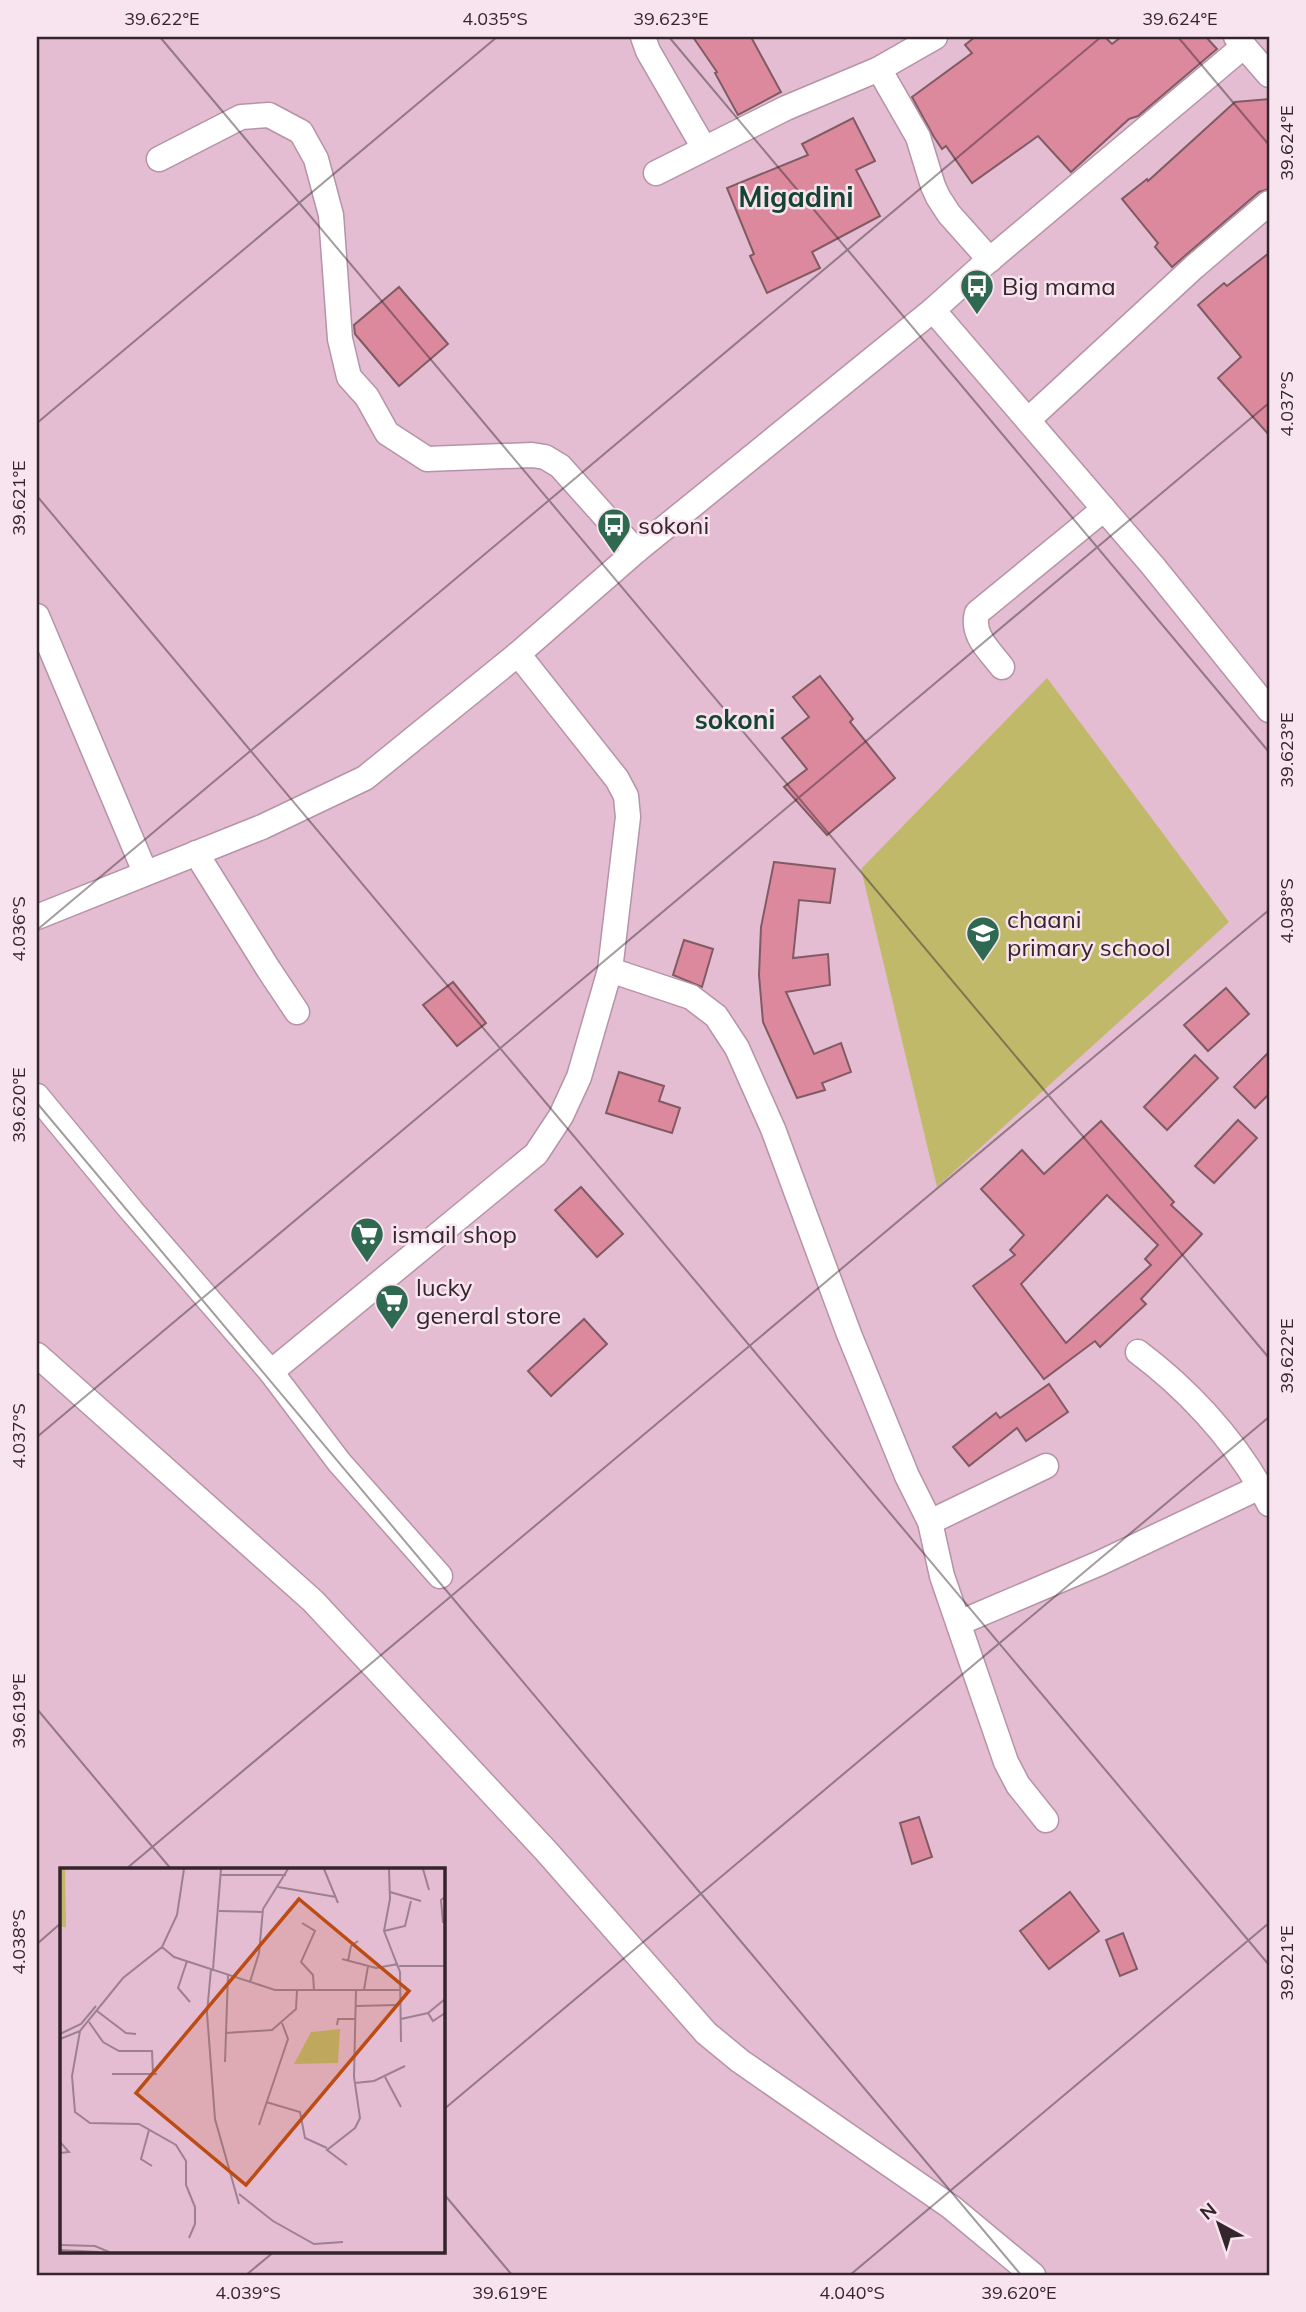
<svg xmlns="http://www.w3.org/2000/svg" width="1306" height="2312" font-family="Mulish,sans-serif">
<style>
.green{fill:#c0b96a}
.building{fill:#dc899e;stroke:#815b63;stroke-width:2;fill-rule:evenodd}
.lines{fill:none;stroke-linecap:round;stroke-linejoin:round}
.street-casing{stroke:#b793a7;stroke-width:27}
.street{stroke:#fff;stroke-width:24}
.ticks{fill:none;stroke:#34252d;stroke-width:2;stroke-opacity:0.45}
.labels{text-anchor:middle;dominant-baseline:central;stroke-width:5;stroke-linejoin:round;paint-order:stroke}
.poi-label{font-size:24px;fill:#34252d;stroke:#f8e4ef;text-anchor:start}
.neighbourhood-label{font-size:26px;font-weight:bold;fill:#164432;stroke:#f8e4ef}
.quarter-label{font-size:28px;font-weight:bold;fill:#164432;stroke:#f8e4ef}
.inset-road{fill:none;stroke:#9e8090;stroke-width:2}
.view{fill:#bb4c14;fill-opacity:0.15;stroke:#bb4c14;stroke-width:3.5}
.inset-edge{fill:none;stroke:#34252d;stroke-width:3.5}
.neatline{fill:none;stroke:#34252d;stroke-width:2.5}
.ticks-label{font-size:18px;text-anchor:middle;fill:#34252d}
</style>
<rect width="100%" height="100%" fill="#e4bdd2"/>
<polygon class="green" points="1047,678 1229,922 937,1187 861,869"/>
<g class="building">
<polygon points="693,37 751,37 781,92 738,115 715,73 717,72"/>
<polygon points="975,37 1105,37 1112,44 1121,37 1206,37 1217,49 1138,116 1129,119 1071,172 1038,136 972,183 946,146 942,149 934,137 912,97 972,53 965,45"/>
<polygon points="1269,99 1269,189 1259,192 1172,267 1155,247 1158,243 1122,199 1147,179 1148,181 1235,102"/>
<polygon points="853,118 875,161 856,170 880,216 812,252 820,268 767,293 750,256 754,254 727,188 808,155 802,144"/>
<polygon points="1269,253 1269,435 1218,378 1241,357 1198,305 1224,283 1227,286"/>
<polygon points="399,287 448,344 399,386 355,334 354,325"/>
<polygon points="820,676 853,719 850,722 895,778 827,835 784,787 807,769 782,738 809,717 793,697"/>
<polygon points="774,862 835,869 830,903 799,900 793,958 828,954 830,985 786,992 814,1054 841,1043 851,1072 822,1083 825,1090 797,1098 763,1022 759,975 761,927"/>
<polygon points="684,940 713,949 702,987 673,975"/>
<polygon points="453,982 486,1023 457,1046 423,1005"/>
<polygon points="1226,988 1249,1014 1208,1051 1184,1025"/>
<polygon points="1269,1052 1269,1094 1255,1108 1234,1087"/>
<polygon points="1195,1055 1218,1078 1167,1130 1144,1107"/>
<polygon points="619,1072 664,1086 659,1101 680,1108 672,1133 606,1113"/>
<polygon points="1238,1120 1257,1138 1214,1183 1195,1166"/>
<path d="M 1101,1121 L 1174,1202 L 1171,1205 L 1202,1234 L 1141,1299 L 1146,1304 L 1100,1347 L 1095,1341 L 1044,1379 L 973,1286 L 1015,1255 L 1010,1250 L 1024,1235 L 981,1189 L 1022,1150 L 1044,1174 ZM 1107,1195 L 1158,1245 L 1145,1259 L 1151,1265 L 1066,1343 L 1021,1284 Z"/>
<polygon points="581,1187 623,1234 597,1257 555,1210"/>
<polygon points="584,1319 607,1344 551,1396 528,1371"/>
<polygon points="1049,1384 1068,1412 1026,1441 1017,1428 969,1466 953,1447 996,1413 1000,1418"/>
<polygon points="919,1817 932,1857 912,1864 900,1823"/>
<polygon points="1070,1892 1099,1931 1049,1969 1020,1931"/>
<polygon points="1123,1933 1137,1969 1120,1976 1106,1940"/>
</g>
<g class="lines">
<g class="street-casing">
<g id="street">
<polyline points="643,37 648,51 704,148"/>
<polyline points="1236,37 1269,75"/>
<polyline points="879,69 918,137 933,186 938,197 949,214 990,260"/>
<polyline points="159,159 241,117 269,115 301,132 316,159 331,215 340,339 349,377 367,397 387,433 427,459 532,455 545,457 560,466 636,551"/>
<polyline points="656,173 786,108 879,69 935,37"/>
<polyline points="933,310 1153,566 1269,710"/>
<polyline points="1028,420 1194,267 1269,203"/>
<polyline points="37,616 145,872"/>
<path d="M 1002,667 C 989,650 971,635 977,613 L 1104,509"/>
<polyline points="196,853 269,970 297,1012"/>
<polyline points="37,917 262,827 365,778 518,654 636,551 933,310 981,267 1244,46"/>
<polyline points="610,970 691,997 716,1016 737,1048 773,1129 849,1334 907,1476 930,1522 942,1576 1006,1762 1018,1785 1046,1820"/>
<polyline points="37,1096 131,1210 271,1372 339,1462 440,1576"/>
<path d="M 1138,1352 C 1186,1388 1230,1435 1260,1487"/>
<polyline points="37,1355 313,1601 547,1852 706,2033 740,2061 951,2207 1033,2275"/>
<polyline points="271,1372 536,1154 561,1116 579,1077 610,970 628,817 626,796 617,779 518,654"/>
<polyline points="930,1522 1046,1466"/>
<polyline points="959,1623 1100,1563 1260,1487 1269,1504"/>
</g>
</g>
<use href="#street" class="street"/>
</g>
<path class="ticks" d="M 160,37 L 1269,1358M 669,37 L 1269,752M 1178,37 L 1269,145M 37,423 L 497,37M 37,496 L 1269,1965M 37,930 L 1101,37M 37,1103 L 1021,2275M 37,1437 L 1269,403M 37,1709 L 171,1869M 126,1869 L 1269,910M 37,1944 L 61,1923M 443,2110 L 1269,1417M 443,2193 L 512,2275M 246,2275 L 275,2251M 850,2275 L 1269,1923"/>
<defs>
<g id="bus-pin" transform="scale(1.75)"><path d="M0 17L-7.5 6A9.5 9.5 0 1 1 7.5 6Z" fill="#306951" stroke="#f8e4ef"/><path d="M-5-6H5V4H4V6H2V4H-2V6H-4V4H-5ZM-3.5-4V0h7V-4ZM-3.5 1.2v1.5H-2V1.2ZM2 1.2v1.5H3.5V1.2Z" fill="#fff"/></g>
<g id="school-pin" transform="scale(1.75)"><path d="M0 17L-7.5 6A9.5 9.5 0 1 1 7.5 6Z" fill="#306951" stroke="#f8e4ef"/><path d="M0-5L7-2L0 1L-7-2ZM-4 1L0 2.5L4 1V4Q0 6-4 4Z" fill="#fff"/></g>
<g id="supermarket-pin" transform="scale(1.75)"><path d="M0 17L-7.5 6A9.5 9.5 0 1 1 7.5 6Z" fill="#306951" stroke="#f8e4ef"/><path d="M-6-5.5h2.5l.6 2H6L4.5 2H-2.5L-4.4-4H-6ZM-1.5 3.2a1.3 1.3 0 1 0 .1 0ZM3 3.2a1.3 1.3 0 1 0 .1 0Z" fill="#fff"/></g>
</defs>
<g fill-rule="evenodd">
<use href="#bus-pin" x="977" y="286"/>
<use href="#bus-pin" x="614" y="525"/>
<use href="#school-pin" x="983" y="933"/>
<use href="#supermarket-pin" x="367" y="1234"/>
<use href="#supermarket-pin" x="392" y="1301"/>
</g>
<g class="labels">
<g class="poi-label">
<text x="1002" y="286">Big mama</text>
<text x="638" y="525">sokoni</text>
<text x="1007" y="919">chaani<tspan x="1007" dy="28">primary school</tspan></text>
<text x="392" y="1234">ismail shop</text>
<text x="416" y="1287">lucky<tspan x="416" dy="28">general store</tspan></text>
</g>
<g class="neighbourhood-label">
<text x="735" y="719">sokoni</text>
</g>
<g class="quarter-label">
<text x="796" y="196">Migadini</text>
</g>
</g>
<g transform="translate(60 1868)">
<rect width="385" height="385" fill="#e4bdd2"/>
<path d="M 0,1 L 5,1 L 6,59 L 0,59 ZM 280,161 L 278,195 L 234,196 L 251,164 Z" fill="#c0b96a"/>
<path class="inset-road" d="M 264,1 L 278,35M 329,1 L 330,31 L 324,63 L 340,104 L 341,174M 363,1 L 369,22M 161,7 L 226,7M 218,19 L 276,29M 330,24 L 361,33M 159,43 L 203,44M 242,55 L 255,63 L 241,94 L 253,107 L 254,122M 383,55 L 381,32 L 385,29M 324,63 L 345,58 L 351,33M 102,79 L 114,89 L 215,122 L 341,122M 282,91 L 316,100 L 338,96M 127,93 L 118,120 L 130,134M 288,93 L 291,78 L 298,73M 339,98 L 385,98M 151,101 L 147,145 L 155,251 L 179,336M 153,101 L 161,1M 190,114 L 199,85 L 203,41 L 228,1M 304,122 L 308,98M 296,138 L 337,137M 37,143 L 66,165 L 76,166M 368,145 L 373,153 L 385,145M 341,151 L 368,145 L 385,131M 29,154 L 43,174 L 59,183 L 92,183 L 93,206M 277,157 L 278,151 L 296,151M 20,163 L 12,208 L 15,244 L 30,255 L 79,256 L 116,277 L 126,293 L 126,317 L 135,339 L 135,356 L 129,370M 165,165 L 212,162 L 236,141 L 237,122M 0,166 L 21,156 L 36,138M 0,171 L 20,163 L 63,110 L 102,79 L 117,47 L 124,1M 165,194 L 168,107M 52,206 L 97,206M 325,209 L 341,239M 295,215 L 314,213 L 345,198M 206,234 L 240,244 L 245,270 L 267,280M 199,257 L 228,171 L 222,155M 89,262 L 81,291 L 92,298M 0,274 L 9,284 L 0,285M 287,297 L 267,282 L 295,260 L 300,250 L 294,209 L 296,122M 179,326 L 213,353 L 254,376 L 283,374M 0,377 L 35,378 L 49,384M 0,382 L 39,384"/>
<path class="view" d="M 239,31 L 349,123 L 186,317 L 76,225 Z"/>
<rect width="385" height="385" class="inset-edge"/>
</g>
<rect width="1306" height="2312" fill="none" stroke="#f8e4ef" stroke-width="77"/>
<g transform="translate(1219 2224) rotate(320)" stroke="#f8e4ef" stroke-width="5" paint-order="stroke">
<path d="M0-5L12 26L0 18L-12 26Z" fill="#34252d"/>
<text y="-10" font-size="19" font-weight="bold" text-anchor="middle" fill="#34252d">N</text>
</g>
<rect x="38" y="38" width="1230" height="2236" class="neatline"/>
<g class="ticks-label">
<text x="162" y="25">39.622°E</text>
<text x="495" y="25">4.035°S</text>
<text x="671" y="25">39.623°E</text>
<text x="1180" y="25">39.624°E</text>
<text transform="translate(1287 143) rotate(-90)" y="6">39.624°E</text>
<text transform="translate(1287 404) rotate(-90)" y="6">4.037°S</text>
<text transform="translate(19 498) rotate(-90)" y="6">39.621°E</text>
<text transform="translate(1287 750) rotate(-90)" y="6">39.623°E</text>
<text transform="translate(1287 911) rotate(-90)" y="6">4.038°S</text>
<text transform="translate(19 929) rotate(-90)" y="6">4.036°S</text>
<text transform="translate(19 1105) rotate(-90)" y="6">39.620°E</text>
<text transform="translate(1287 1356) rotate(-90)" y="6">39.622°E</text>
<text transform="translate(19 1436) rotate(-90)" y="6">4.037°S</text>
<text transform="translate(19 1711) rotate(-90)" y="6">39.619°E</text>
<text transform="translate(19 1942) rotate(-90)" y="6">4.038°S</text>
<text transform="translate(1287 1963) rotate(-90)" y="6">39.621°E</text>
<text x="248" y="2299">4.039°S</text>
<text x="510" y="2299">39.619°E</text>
<text x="852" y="2299">4.040°S</text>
<text x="1019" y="2299">39.620°E</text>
</g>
</svg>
